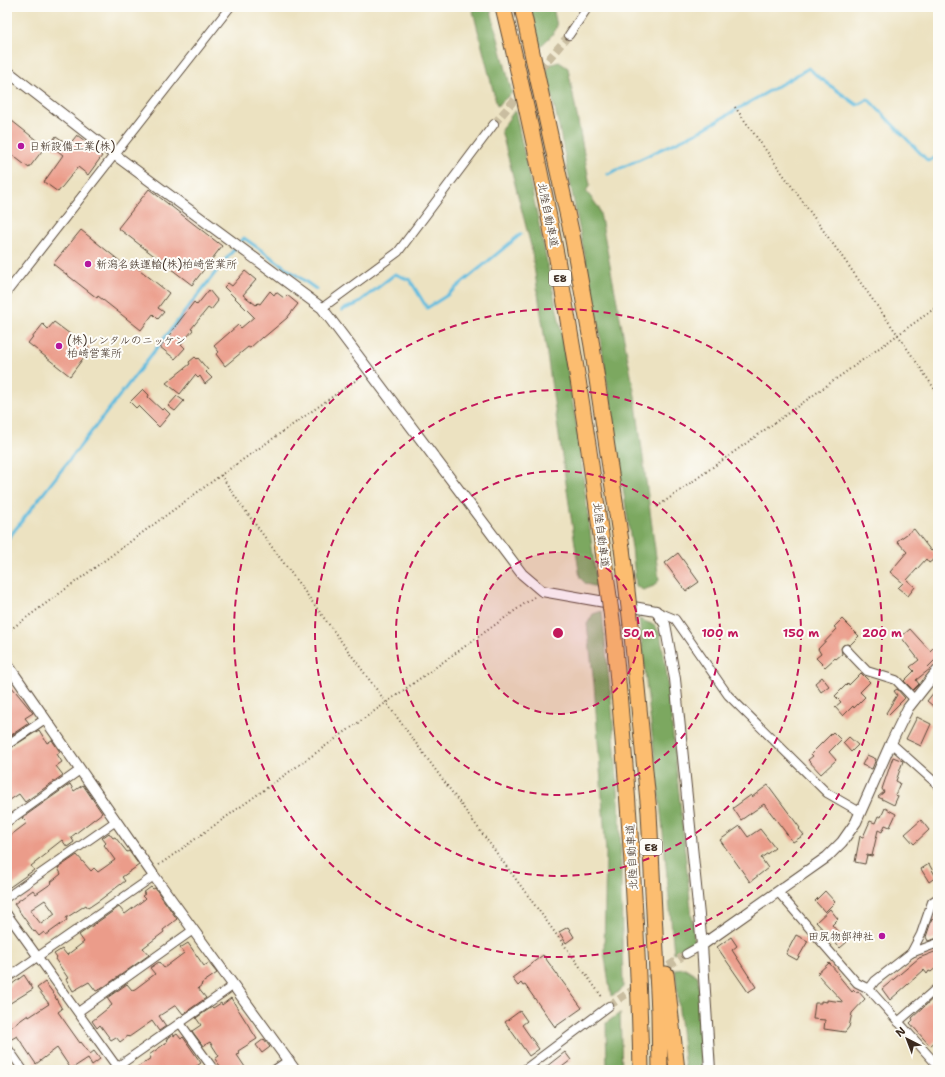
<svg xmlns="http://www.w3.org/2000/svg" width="945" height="1077" font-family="'Shantell Sans','Klee One',sans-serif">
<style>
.forest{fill:#7ca861;stroke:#5c6940}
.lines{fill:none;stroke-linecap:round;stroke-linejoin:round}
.stream{stroke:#61bcdf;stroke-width:3}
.building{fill:#eb9c8a;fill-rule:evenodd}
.minor-tunnel{stroke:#c9bda0;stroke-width:8;stroke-dasharray:8 4;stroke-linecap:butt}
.minor-casing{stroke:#564636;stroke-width:10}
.tertiary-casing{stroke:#564636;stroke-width:12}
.motorway-casing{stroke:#564636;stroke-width:17}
.path{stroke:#564636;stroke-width:2;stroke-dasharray:1 3;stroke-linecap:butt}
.minor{stroke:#fff;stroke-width:8}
.tertiary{stroke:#fff;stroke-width:10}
.motorway{stroke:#fcbd6f;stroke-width:15}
.motorway-bridge-casing{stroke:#564636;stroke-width:17;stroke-linecap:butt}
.motorway-bridge{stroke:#fcbd6f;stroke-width:15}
.ring{fill:none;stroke:#c2185b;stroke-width:2;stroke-dasharray:7 5}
.poi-dot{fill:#b5179e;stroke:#fdfcf7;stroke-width:1.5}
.labels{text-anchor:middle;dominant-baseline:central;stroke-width:4;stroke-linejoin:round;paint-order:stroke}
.shield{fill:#fdfcf7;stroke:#75695f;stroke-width:1}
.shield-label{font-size:10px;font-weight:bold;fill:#3b2a1e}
.poi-label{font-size:11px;fill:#3b2a1e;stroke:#fdfcf7;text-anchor:start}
.street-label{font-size:11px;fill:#3b2a1e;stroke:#fdfcf7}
.centre{fill:#c2185b;stroke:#fdfcf7;stroke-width:2}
.ring-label{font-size:12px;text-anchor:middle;font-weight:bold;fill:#c2185b;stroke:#fdfcf7;stroke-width:4;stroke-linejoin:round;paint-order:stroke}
</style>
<rect width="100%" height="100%" fill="#fdfcf7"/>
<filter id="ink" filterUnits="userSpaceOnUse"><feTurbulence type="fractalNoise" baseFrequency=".025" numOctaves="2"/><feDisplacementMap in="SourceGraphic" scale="8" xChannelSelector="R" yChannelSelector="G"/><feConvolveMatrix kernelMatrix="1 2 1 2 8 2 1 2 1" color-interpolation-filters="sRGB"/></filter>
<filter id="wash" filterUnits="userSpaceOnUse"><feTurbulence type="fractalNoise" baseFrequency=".012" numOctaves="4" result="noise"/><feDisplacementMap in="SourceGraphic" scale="16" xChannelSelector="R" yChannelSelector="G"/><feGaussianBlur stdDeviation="0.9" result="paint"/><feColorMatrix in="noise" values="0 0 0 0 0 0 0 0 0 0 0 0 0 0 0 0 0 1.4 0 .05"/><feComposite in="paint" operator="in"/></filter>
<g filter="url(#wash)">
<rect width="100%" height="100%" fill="#ece2c1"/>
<g class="forest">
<polygon points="472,7 490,7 512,93 497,106"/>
<polygon points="529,7 553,7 557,26 552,35 539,48"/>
<polygon points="559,62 568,68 590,185 586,191 599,208 635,396 659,580 654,586 643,590 636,586 632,548 598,322 559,127 545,66"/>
<polygon points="515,110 560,324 578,435 597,587 586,584 580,578 531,246 501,130"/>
<polygon points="602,611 612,709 620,816 623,987 619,992 611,996 604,951 606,853 594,684 587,624 593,614"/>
<polygon points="639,619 654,625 660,633 666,668 694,938 692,945 674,953 662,822"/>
<path d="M 685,968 L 698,976 C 701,1007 698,1039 703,1070 L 685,1070 L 675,969 Z"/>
<polygon points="620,1013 622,1070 607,1070 606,1023"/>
</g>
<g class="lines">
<g class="stream">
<polyline points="608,174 698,132 809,68 817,76 857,105 868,99 928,161 938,156"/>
<polyline points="342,310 357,304 395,274 410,280 427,308 446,296 521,234"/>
<polyline points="7,540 226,259 244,238 316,289"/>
</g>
</g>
<g id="blocks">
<g class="building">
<polygon points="7,117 45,147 29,168 7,151"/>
<polygon points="77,135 98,151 97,153 102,156 88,175 78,167 58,192 44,182 63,155 50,145 56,136 69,145"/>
<polygon points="149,189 222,246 192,285 118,228"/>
<polygon points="81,230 131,270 135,266 169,293 158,308 164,312 158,319 153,314 141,330 98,296 97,298 53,264"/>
<polygon points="245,271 256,280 243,295 256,305 258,303 260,304 270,291 274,295 276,292 284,298 287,295 298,304 287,318 263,338 262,337 250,348 248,347 225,366 216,354 219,352 214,346 238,325 241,328 254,317 224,287 228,283 232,286"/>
<polygon points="209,290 218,301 211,310 208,308 191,329 193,330 181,344 185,348 175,359 160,347 172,333 171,332 194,302 197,305"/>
<polygon points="54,322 90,349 70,376 28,343 43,324 48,329"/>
<polygon points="195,357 197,359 198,358 208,370 206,372 212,378 205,384 200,376 198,378 195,375 180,394 166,383 190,364 189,362"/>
<polygon points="143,389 149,395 148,397 162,410 164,408 170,414 159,427 138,406 136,408 130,402"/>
<polygon points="177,396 184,401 175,411 168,406"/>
<polygon points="914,529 931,551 932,550 937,557 929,563 926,559 907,580 915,587 908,596 898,588 903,583 890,572 907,552 897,541"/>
<polygon points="678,553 699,582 686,591 665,563"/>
<polygon points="842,619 859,636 850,645 847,644 843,645 841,648 842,654 836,659 835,658 825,667 816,658 821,654 818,649 837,629 834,627"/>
<polygon points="910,629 930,651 938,643 938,657 928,667 930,669 916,680 919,684 913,690 904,681 914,671 910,667 919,660 901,637"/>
<polygon points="861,673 870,682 860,692 865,697 854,708 853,706 843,716 835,707 841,702 835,696 848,683 849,685"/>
<polygon points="822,677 829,686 821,692 815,683"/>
<polygon points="7,681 33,713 25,718 29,723 7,738"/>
<polygon points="938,687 938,710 927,701"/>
<polygon points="897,689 905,698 888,715 886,713 897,695 894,691"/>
<polygon points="917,717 931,724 921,746 906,739"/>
<polygon points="39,730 47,743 52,740 60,752 57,754 62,762 56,766 63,775 25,802 19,794 7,802 7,750"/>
<polygon points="833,732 841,740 829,752 836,760 821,774 808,760 813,756 811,754"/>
<polygon points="849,737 858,745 851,752 843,743"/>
<polygon points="867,755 876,759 872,769 862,765"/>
<polygon points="893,757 903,761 896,781 900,783 895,795 898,796 894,805 878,797 884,792 882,789"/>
<polygon points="70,784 74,791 83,785 102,813 71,837 74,842 67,847 62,840 48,851 49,852 31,866 34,870 7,889 7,838 27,823 22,818"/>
<polygon points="768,785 800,828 799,829 804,835 793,842 764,804 741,820 733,808 751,795 752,797"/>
<polygon points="885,808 896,814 890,827 885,825 882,832 878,830 872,856 867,855 865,864 855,862 860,836 863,837 870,821 875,823 878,816 881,817"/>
<polygon points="921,820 929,830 914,844 905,834"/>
<polygon points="740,826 748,837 760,829 775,848 761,858 768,868 750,882 720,840"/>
<path d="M 109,833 L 113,838 L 115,837 L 127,852 L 129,851 L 139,865 L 122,877 L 125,881 L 100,900 L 88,908 L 86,905 L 66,918 L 67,920 L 46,935 L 44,932 L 39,936 L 35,931 L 34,932 L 14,904 L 33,890 L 36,894 L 52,883 L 51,882 L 61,874 L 58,868 L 77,855 L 91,871 L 94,868 L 98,872 L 115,860 L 104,845 L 106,843 L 102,838 ZM 45,900 L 55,914 L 41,924 L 30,910 Z"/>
<polygon points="929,864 936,877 929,882 921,869"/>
<polygon points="151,887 153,889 155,888 177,919 163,930 164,932 143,948 149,955 101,989 96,991 89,982 73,991 66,979 68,978 55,959 57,958 54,954 62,949 67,955 84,942 79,935 119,907 125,914 145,899 142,896 145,894 143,893"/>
<polygon points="825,891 835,902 825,912 815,901"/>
<polygon points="830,909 838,919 832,925 847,942 840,948 816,922"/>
<polygon points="938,914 938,938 928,941 926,937 932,919"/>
<polygon points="568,927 574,937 566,943 559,932"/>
<polygon points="796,935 808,941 797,960 786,954"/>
<polygon points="731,937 737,946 732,950 756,987 748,992 717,947"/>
<polygon points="188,943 204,966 209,963 217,973 201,984 202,985 198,988 206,998 183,1014 176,1005 159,1016 166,1026 159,1031 152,1021 129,1037 128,1036 120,1042 116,1037 111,1040 100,1025 97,1028 92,1021 112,1005 107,998 127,984 132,990 135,989 155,974 150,968 159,962 164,968 184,953 180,948"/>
<polygon points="938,949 938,966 931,972 929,971 927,974 924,970 890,1000 882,989 919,958 937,951 936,950"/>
<polygon points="543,955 582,1008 555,1027 525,985 523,986 521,983 518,986 512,978"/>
<polygon points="829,963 839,974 838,975 852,992 854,990 856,992 858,991 865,999 852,1013 849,1027 845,1032 824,1029 825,1020 813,1019 815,1003 821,1003 821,1001 827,1002 827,1000 843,1002 817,974"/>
<polygon points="24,975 33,989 7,1005 7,988"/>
<polygon points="45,982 56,997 55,997 62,1009 58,1012 80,1043 81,1042 90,1054 94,1051 100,1059 92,1065 88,1058 71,1069 57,1048 36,1064 17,1036 10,1040 7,1035 7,1030 28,1015 29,1017 49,1004 37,988"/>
<polygon points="938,994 938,1039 930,1046 910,1023 913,1020 912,1018"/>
<polygon points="231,998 257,1039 238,1051 240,1054 237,1055 247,1070 223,1070 215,1059 219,1056 210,1042 203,1046 192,1031 201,1025 196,1018 212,1007 213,1008 221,1003 222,1005"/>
<polygon points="520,1011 527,1021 522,1025 539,1049 529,1056 505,1022"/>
<polygon points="173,1034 174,1036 177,1034 181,1039 183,1037 201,1063 191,1070 133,1070 151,1058 149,1055 166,1043 167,1041 166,1040"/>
<polygon points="264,1039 270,1047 262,1053 256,1045"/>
<polygon points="565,1052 571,1060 558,1070 542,1070"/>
</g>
</g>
</g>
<g filter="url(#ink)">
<use href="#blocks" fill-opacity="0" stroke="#564636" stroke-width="1"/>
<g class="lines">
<g class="minor-tunnel">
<polyline points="494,124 569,35"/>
<polyline points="609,1006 686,954"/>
</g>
<g class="minor-casing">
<g id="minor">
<polyline points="569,35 588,7"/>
<polyline points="7,292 230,7"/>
<polyline points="322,308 398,252 494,124"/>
<polyline points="656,611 675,619 728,695 827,793 860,812"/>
<polyline points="846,649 867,671 896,680 915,700"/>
<polyline points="891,743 938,785"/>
<polyline points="7,745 45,719"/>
<polyline points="7,822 80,770"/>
<polyline points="778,892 857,983 869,989 875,981 911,953 921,934 932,902 938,898"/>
<polyline points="7,897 116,821"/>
<polyline points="7,914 117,1067 117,1070"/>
<polyline points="911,953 938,943"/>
<polyline points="686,954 702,945"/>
<polyline points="7,978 154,876"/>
<polyline points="869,989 938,1066"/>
<polyline points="78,1012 193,930"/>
<polyline points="898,1022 938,987"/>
<polyline points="180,1023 214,1070"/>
<polyline points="7,1047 23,1070"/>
<polyline points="117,1067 234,985"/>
<polyline points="524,1070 609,1006"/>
</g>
</g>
<g class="tertiary-casing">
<g id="tertiary">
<polyline points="7,71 115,155 322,308 522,574 542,591 656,611 665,624 675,679 702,945 710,1070"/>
<polyline points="7,664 154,876 295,1070"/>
<polyline points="702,945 827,857 842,842 856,822 891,743 908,708 938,670"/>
<polyline points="276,1070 289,1061"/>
</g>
</g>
<g class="motorway-casing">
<g id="motorway">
<path d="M 503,7 C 547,186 579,368 603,551"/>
<polyline points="522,7 573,240 592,346 622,548"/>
<polyline points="631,625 649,812 659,1012 660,1070"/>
<path d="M 613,627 C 627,774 638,922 641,1070"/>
<polyline points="666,974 677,1070"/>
</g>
</g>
<g class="path">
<polyline points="735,107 898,335 938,394"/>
<polyline points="221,475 236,498 603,998"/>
<polyline points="657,507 938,306"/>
<polyline points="7,632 221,475 362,376"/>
<polyline points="159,865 534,597"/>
</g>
<use href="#minor" class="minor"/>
<use href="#tertiary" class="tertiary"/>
<use href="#motorway" class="motorway"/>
<g class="motorway-bridge-casing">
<g id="motorway-bridge">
<polyline points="622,548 631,625"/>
<polyline points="603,551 613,627"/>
</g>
</g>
<use href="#motorway-bridge" class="motorway-bridge"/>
</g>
</g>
<circle cx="558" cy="633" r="81" fill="#c2185b" fill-opacity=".12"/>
<g class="ring">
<circle cx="558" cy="633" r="81"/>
<circle cx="558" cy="633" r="162"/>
<circle cx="558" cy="633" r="243"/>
<circle cx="558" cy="633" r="324"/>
</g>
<g class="poi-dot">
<circle cx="21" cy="146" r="4"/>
<circle cx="88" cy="264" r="4"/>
<circle cx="59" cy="346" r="4"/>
<circle cx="882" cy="936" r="4"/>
</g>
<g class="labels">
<g class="shield">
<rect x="549" y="270" width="22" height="16" rx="3"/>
<rect x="640" y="839" width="22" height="16" rx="3"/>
</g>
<g class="shield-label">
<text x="560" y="278">E8</text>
<text x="651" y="847">E8</text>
</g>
<g class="poi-label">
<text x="29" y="146">日新設備工業(株)</text>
<text x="96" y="264">新潟名鉄運輸(株)柏崎営業所</text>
<text x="67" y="340">(株)レンタルのニッケン<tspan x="67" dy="13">柏崎営業所</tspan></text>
<text x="874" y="936" text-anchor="end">田尻物部神社</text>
</g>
<g class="street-label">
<text transform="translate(548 215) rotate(79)">北陸自動車道</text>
<text transform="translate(601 535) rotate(83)">北陸自動車道</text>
<text transform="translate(632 857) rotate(-93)">北陸自動車道</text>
</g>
</g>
<circle cx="558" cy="633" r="6" class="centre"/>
<g class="ring-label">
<text x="639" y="637">50 m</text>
<text x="720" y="637">100 m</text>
<text x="801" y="637">150 m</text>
<text x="882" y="637">200 m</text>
</g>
<rect width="945" height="1077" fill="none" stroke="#fdfcf7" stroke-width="24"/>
<g transform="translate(907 1039) rotate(318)" stroke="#fdfcf7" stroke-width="3" paint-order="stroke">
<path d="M0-3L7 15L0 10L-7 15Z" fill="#3b2a1e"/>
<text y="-6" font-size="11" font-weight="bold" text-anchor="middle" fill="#3b2a1e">N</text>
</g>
</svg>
